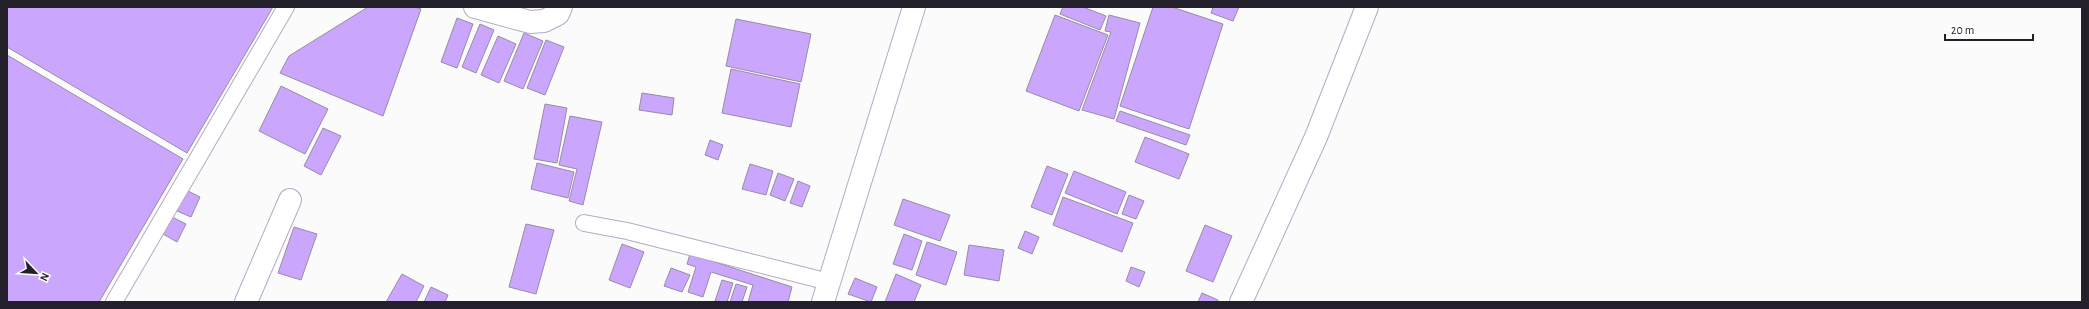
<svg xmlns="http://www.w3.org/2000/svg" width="2089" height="309" font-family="'Alegreya Sans',sans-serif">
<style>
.building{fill:#caa7fd;stroke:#968ca6}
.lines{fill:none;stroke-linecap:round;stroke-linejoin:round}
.service-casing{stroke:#b4aac6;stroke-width:18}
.minor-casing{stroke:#b4aac6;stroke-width:24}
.service{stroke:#fff;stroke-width:16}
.minor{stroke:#fff;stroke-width:22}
</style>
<rect width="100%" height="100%" fill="#fbfbfb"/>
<g class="building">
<polygon points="7,7 273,7 187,153 7,47"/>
<polygon points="368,7 415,7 421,9 383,116 280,73 289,56"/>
<polygon points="1063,7 1083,7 1106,16 1100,30 1060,14"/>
<polygon points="1153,7 1172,7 1223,24 1189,129 1120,106"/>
<polygon points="1213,7 1239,7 1233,21 1211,13"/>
<polygon points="1055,15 1108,35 1079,111 1026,91"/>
<polygon points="1109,15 1140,23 1114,119 1082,110 1111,32 1105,31"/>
<polygon points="457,18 473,24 457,68 441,62"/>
<polygon points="736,19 811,34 801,82 726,66"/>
<polygon points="480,24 494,30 476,73 462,67"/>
<polygon points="524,33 543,41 523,89 504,81"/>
<polygon points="498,36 516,44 499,83 481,75"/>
<polygon points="546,40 564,47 545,95 527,88"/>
<polygon points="7,55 183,159 99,302 7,302"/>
<polygon points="731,69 800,84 791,127 722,113"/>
<polygon points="281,86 328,109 305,154 259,131"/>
<polygon points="642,93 674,98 672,115 639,110"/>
<polygon points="545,104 567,108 557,163 534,159"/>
<polygon points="1120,111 1190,135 1186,145 1116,121"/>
<polygon points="570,116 602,122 583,205 569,201 577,169 559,165"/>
<polygon points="323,128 341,136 321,175 304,166"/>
<polygon points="1145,137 1189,154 1179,179 1135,162"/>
<polygon points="710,140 723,145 718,160 705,155"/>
<polygon points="537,163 574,172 568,198 531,189"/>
<polygon points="750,164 773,171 766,195 742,189"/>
<polygon points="1047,166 1068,174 1052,215 1031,207"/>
<polygon points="1074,171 1126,192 1117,214 1065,193"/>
<polygon points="778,173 794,179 785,201 770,195"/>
<polygon points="798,181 810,186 802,207 790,203"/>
<polygon points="186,190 200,197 191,217 177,211"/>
<polygon points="1129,195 1144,201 1136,219 1122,214"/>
<polygon points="1063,197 1133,223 1122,252 1053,225"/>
<polygon points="903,199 950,215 940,241 894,225"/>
<polygon points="172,217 186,224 177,242 163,234"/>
<polygon points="526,224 554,230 536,294 509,287"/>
<polygon points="1205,225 1232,236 1213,282 1186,271"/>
<polygon points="294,227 317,234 301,280 278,273"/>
<polygon points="1025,231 1039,237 1032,254 1018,248"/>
<polygon points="904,234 922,241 912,270 893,264"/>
<polygon points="927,242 957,252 946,285 916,275"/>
<polygon points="622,244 644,252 630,288 609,280"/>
<polygon points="969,245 1004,250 999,281 964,275"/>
<polygon points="690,254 792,287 788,302 748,302 753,285 711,272 703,297 688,292 696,267 687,264"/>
<polygon points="1131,267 1145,272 1139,287 1126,281"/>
<polygon points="671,268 690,275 682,292 664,286"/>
<polygon points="402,274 424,286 416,302 386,302"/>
<polygon points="896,274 921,285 914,302 885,302"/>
<polygon points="855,278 877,287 871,302 848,294"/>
<polygon points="722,280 733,283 727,302 715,301"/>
<polygon points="736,284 747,287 742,302 730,302"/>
<polygon points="431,287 448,295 445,302 424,302"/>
<polygon points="1202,293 1218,300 1217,302 1198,302"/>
</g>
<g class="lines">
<g class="service-casing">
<g id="service">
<polyline points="584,223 627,231 829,282"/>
<polyline points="114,302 286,7"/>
</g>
</g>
<g class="minor-casing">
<g id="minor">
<polyline points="475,7 530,22 544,21 558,14 561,7"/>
<polyline points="246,302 290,200"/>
<polyline points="823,302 914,7"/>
<polyline points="1241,302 1316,137 1367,7"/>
</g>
</g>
<use href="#service" class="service"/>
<use href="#minor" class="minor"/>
</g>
<rect width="2089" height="309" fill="none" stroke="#24202b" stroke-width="16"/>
<g transform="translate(36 273) rotate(115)" stroke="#ffffff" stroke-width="3" paint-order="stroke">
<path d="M0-3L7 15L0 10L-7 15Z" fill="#24202b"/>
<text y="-6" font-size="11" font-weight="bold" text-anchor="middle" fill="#24202b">N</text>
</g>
<path d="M1945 34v6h88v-6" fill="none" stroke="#24202b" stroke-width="2"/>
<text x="1951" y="34" font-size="12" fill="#24202b" stroke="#ffffff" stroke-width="3" paint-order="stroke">20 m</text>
</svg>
